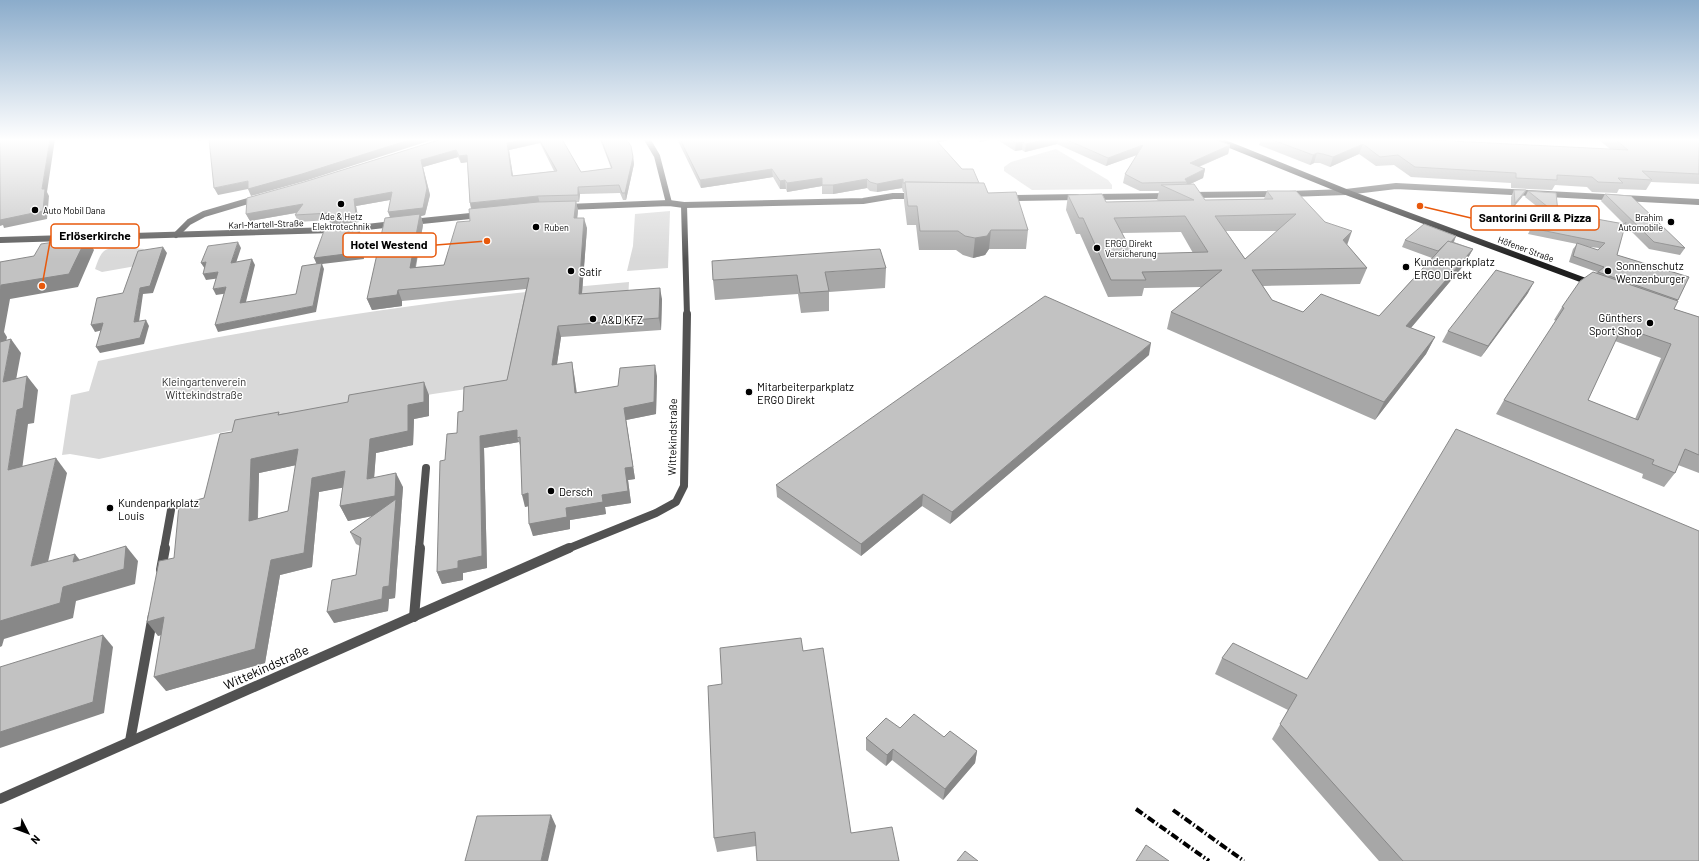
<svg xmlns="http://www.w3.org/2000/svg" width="1699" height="861" font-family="Barlow,sans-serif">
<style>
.green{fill:#d9d9d9}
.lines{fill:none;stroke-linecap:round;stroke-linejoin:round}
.minor-far2{stroke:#525252;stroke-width:6}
.minor-far1{stroke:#525252;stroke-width:8}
.minor{stroke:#525252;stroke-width:10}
.secondary{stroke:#1f1f1f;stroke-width:6}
.rail{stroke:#000;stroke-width:4;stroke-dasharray:8 2.5 1.5 2.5;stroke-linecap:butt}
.wall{fill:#a7a7a7;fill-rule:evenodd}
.shaded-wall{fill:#888}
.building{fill:#c2c2c2;stroke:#888;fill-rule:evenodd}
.poi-dot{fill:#000;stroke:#fff;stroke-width:1.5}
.labels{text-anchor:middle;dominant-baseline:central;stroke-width:3;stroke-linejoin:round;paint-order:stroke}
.far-poi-label{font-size:9px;fill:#000;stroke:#fff;text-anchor:start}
.far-street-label{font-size:9px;fill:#000;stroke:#fff}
.poi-label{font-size:11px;fill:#000;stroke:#fff;text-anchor:start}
.park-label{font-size:11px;fill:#303030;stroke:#fff}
.street-label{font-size:11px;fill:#000;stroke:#fff}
.near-street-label{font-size:13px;fill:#000;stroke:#fff}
.leader{fill:none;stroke:#e8590c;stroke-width:1.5}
.callout-dot{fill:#e8590c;stroke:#fff;stroke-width:1.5}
.callout{fill:#fff;stroke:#e8590c;stroke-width:1.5}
.callout-label{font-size:12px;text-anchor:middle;font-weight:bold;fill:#000}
</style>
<rect width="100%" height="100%" fill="#fff"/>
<g class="green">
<polygon points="1056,149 1108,180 1112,185 1112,189 1032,190 1004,171 1004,167 1011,162"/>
<polygon points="670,211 668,268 627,271 633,246 635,214"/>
<path d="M 124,247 L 144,249 L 136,266 L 102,272 L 95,269 C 102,249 103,248 124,247 Z"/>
<path d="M 629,282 L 628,301 L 528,308 L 513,382 L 433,394 L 238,429 L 99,459 L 70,454 L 62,455 L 71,395 L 89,391 L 98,361 C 273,324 450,297 629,282 Z"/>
</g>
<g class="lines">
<g class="minor-far2">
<polyline points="647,139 657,156 669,203"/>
<polyline points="1289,194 1346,192 1396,186 1699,202"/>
<polyline points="1191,195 1275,194"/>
<polyline points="1093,197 1169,196"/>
<polyline points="1009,198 1077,197"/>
<polyline points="684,205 687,315"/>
<polyline points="567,207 669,203 684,205 863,201 893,196 915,196"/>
<polyline points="412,222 480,215"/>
<polyline points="349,229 393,224"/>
<polyline points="176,235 189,222 204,214 258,198"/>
<polyline points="0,240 333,230"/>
</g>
<g class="minor-far1">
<polyline points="164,549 171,510"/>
<polyline points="419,549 426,468"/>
<polyline points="567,549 656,513 676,502 684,486 687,314"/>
</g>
<g class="minor">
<polyline points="161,570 165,548"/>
<polyline points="414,617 420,548"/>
<polyline points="130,741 153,615"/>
<polyline points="0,799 569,548"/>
</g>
<polyline class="secondary" points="1215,139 1346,192 1591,283"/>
<g class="rail">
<polyline points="1136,809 1209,861"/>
<polyline points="1173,810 1244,861"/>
</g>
</g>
<g class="wall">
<path d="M 442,139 L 562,139 L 581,172 L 611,168 L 600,139 L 626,139 L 633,157 L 634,164 L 626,200 L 623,200 L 620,193 L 580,194 L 579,202 L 576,202 L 578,211 L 577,218 L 587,228 L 582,294 L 662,299 L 661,330 L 561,337 L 557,364 L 574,374 L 577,393 L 618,386 L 657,376 L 656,414 L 626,420 L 635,479 L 628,480 L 631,503 L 605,507 L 606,514 L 570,520 L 570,529 L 533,536 L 529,506 L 525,507 L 521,448 L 519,442 L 484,448 L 487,568 L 463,573 L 463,580 L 442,584 L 437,572 L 445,460 L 457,433 L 463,411 L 507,380 L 526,289 L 402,301 L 402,306 L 372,310 L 367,299 L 390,217 L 390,200 L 356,206 L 359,222 L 331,225 L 329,220 L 298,222 L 295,215 L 296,213 L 250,221 L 246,214 L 304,182 ZM 540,143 L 554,171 L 513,176 L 509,150 ZM 458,157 L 461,163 L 467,162 L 470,203 L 471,209 L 470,221 L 444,265 L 416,267 L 423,225 L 421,216 L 425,215 L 430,195 L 423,167 Z"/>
<polygon points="678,139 954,139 938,142 962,169 979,183 988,193 1028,230 1026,249 989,249 985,255 973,258 963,255 956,250 919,250 916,225 907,225 904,201 904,192 903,192 902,188 877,192 870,191 867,188 833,194 822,194 822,186 787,192 786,189 780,189 773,177 701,188 679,143"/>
<polygon points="974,139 995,139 980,142"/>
<path d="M 996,139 L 1213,139 L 1230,145 L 1228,154 L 1199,167 L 1205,169 L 1203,178 L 1190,184 L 1205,200 L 1264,199 L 1267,191 L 1325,222 L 1347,245 L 1367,268 L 1360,284 L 1263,286 L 1272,300 L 1303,312 L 1379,316 L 1432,258 L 1402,247 L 1405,240 L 1456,236 L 1454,242 L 1473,249 L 1464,265 L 1411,328 L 1435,337 L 1426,354 L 1375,420 L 1167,329 L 1171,312 L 1202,287 L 1144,288 L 1142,296 L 1108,297 L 1080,234 L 1076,234 L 1066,210 L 1068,195 L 1106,202 L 1159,201 L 1157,200 L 1159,191 L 1140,191 L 1123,183 L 1125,174 L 1137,155 L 1106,166 L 1057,144 L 1025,152 L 1022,150 L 1015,151 ZM 1226,231 L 1278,231 L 1245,259 ZM 1181,232 L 1193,253 L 1133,254 L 1122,233 Z"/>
<polygon points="1261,139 1412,139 1610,149 1598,139 1699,139 1699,184 1651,182 1646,190 1619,189 1617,193 1592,192 1587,187 1555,185 1552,190 1511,188 1511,183 1411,177 1394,165 1376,166 1359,154 1330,167 1320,163 1314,163 1310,165 1259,145"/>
<polygon points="1514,190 1526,190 1522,197 1511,210 1511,197"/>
<path d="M 1528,191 L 1558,212 L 1624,224 L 1601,201 L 1605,194 L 1685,248 L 1680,255 L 1649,249 L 1625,225 L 1617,255 L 1689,277 L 1677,301 L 1674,309 L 1699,317 L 1699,473 L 1678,465 L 1675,473 L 1664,487 L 1642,478 L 1643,474 L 1496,414 L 1504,400 L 1556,321 L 1554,320 L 1562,307 L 1597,272 L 1569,262 L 1573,249 L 1577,244 L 1528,234 L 1531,228 L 1544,212 L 1525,197 ZM 1586,246 L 1590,247 L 1599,248 L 1598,250 ZM 1615,341 L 1661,358 L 1635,419 L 1588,400 Z"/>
<polygon points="886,268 885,288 829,292 829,311 801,313 798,294 715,300 713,280"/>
<polygon points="1528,293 1481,357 1442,342 1448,331"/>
<polygon points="1149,355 950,524 922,506 861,556 777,497 776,485"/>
<path d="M 429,395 L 429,416 L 414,419 L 413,445 L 376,453 L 374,477 L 403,487 L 395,598 L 389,599 L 388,611 L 334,623 L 356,575 L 360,546 L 356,544 L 350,532 L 373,516 L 348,521 L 340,506 L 343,487 L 319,492 L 312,567 L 280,575 L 265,663 L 166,691 L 161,635 L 158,636 L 174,558 L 204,498 L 232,432 L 280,414 ZM 296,465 L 288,511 L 258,519 L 259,473 Z"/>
<polygon points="803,651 851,833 899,861 756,846 717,852 714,838 722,684"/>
<polygon points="1222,658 1307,679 1699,861 1379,861 1272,739 1288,710 1215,674"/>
<polygon points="900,728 944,737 977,751 975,763 943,800 892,760 886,766 866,750 866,738"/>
</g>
<g class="shaded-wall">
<polygon points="50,139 55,139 47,192 49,196 47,219 4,228 3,225 0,226 0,218 42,189"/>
<polygon points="197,139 211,139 198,141"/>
<polygon points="412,139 435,139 305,181 251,196 248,189 218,195 214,188 248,181"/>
<polygon points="527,139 539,139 540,143 509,150 514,183 512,176 507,143"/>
<polygon points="932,139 954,139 931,144"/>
<polygon points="980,139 995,139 980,142"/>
<polygon points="1047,139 1058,139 1057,144 1025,152 1026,144"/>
<polygon points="1023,142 1022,150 1015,151 1016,143"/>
<polygon points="1363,144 1359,154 1330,167 1333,157"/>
<polygon points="1143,145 1142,153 1106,166 1108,158"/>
<polygon points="1230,145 1228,154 1188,171 1190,163"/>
<polygon points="456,150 458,157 423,167 430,195 425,215 421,216 423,225 413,279 388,212 421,160"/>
<polygon points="1317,153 1314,163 1310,165 1313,155"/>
<polygon points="467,155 469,162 461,163 459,156"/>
<polygon points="633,157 634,164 626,200 625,193"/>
<polygon points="772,169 773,177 701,188 700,180"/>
<polygon points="1205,169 1203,178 1186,186 1187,182 1185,179"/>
<polygon points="822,178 822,186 787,192 787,183"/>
<polygon points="867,179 867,188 833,194 833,185"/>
<polygon points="903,179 902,188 877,192 877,184"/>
<polygon points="785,180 786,189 780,189 780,181"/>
<polygon points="578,187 580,194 579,202 578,195"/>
<polygon points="1526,190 1522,197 1511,210 1515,203"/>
<polygon points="392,192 395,199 356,206 359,222 331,225 328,218 354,199"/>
<polygon points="538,196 540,204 472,211 470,203"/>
<polygon points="576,201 578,211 576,229 574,218"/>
<polygon points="303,204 306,211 250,221 246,214"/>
<polygon points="584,218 587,228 581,305 579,294"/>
<polygon points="357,224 360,231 364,259 322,264 324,269 316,312 218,332 215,325 313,306 317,265 314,258"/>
<polygon points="991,230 989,249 985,255 973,258 975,238"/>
<polygon points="1352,231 1346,248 1343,240"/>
<polygon points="1456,236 1453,243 1441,252"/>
<polygon points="87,237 94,250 78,287 10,299 4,332 7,337 3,358 0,353 0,289 1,285"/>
<polygon points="238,242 241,248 234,269 231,263"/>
<polygon points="163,247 167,253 153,293 143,294 138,329 134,322 140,288"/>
<polygon points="1473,249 1464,265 1398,343 1406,326"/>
<polygon points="252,259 255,265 244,310 240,303"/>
<polygon points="206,262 205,269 201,263"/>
<polygon points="218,272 221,278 206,280 203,274"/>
<polygon points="1534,282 1528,293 1481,357 1488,346"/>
<polygon points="226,287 229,293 216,295 213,289"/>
<polygon points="660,288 662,299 661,330 659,318"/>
<polygon points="398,290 402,301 402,306 372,310 367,299"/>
<polygon points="146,320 149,326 144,344 100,353 96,347"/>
<polygon points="103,323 107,329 95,332 91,325"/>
<polygon points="558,326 561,337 555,377 552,365"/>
<polygon points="1435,337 1426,354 1375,420 1384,402"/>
<polygon points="11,339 21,353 13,396 3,382"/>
<polygon points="1151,343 1149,355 950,524 952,512"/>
<polygon points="572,362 574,374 578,405 575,393"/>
<polygon points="655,365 657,376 656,414 626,420 635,479 628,480 631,503 605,507 606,514 570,520 570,529 533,536 529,524 566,508 602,495 625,468 624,408"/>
<polygon points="27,376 38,390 34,423 28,424 20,485 8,470 17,410"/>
<polygon points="424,382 429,395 429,416 414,419 413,445 376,453 373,493 367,479 370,439 408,405"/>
<polygon points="517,430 517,438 519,442 484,448 487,568 463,573 463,580 442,584 437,572 458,561 480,436"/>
<polygon points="298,449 306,463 259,473 257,536 249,521 251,459"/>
<polygon points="56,458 67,473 44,581 31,566"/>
<polygon points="345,471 352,486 319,492 312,567 280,575 265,663 166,691 154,677 271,560 312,478"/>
<polygon points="396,473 403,487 395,598 389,599 388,611 334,623 327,612 383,587 395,511 348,521 340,506"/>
<polygon points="528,493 532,505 525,507 522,495"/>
<polygon points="923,494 922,506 861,556 861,544"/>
<polygon points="126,546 138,561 135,584 76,601 73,618 4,639 2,646 0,647 0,621 63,587"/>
<polygon points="75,554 87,569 73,562"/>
<polygon points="164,617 174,631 158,636 147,622"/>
<polygon points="103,635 113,647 104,713 0,748 0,732"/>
<polygon points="893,749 892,760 886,766 887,755"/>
<polygon points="977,751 975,763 943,800 945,789"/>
<polygon points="551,815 556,826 548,861 541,861"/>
</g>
<g class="building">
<polygon points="1,139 50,139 42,189 45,189 43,211 0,220 0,142"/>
<polygon points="209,139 412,139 302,174 248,189 248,181 214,188"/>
<polygon points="442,139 527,139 507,143 512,176 557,171 539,139 562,139 581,172 612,168 601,139 626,139 631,146 633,157 625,193 622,193 619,185 578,187 578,195 538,196 470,203 467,155 459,156 456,150 421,160 427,188 423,208 388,212 392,192 354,199 356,215 328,218 330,213 295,215 303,204 246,214 247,198 304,182"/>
<polygon points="680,139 935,139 962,169 973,169 979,183 905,182 905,183 903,183 903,179 877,184 870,182 867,179 833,185 822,185 822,178 787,183 785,180 780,181 772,169 700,180"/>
<polygon points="1009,139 1047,139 1026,144 1023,142 1016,143"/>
<polygon points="1065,139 1213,139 1230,145 1190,163 1205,169 1185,179 1187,182 1142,183 1125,174 1143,145 1108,158"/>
<polygon points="1270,139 1412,139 1628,150 1615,139 1699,139 1699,174 1642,171 1652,180 1618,178 1623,183 1598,182 1592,177 1557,175 1557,180 1516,178 1516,173 1415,167 1398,155 1380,157 1363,144 1333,157 1323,154 1317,153 1313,155"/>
<polygon points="905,182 984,183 988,193 1016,192 1028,230 991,230 987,236 975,238 965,236 958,231 920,231 917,206 908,206"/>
<path d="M 1194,184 L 1205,200 L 1273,199 L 1267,191 L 1296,191 L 1325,222 L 1352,231 L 1343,240 L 1367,268 L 1252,270 L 1272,300 L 1303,312 L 1321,294 L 1379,316 L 1448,241 L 1473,249 L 1406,326 L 1435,337 L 1384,402 L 1171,312 L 1222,270 L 1142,272 L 1146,280 L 1111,280 L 1083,218 L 1079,218 L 1068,195 L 1102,194 L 1106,202 L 1194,200 L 1161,185 ZM 1296,214 L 1245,259 L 1215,216 ZM 1185,216 L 1208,252 L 1133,254 L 1114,218 Z"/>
<polygon points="1514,190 1526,190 1515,203"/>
<polygon points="1528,191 1556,193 1558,212 1624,224 1626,222 1617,255 1689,277 1678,300 1598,272 1604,267 1573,256 1577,243 1598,250 1605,243 1531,228 1548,207"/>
<polygon points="1605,194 1631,196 1685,248 1654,242"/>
<polygon points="576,201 574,218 584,218 579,294 660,288 659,318 558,326 552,365 572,362 575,393 618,386 620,368 655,365 654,402 624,408 633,467 625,468 628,491 602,495 603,502 566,508 567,517 529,524 528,493 522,495 520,437 517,438 517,430 480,436 482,556 458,561 458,568 437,572 440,461 445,460 447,434 457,433 458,412 463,411 464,387 507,380 529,278 398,290 397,295 367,299 385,218 420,214 410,268 444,265 457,222 470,221 469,209 538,202"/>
<polygon points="357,224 361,252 314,258 325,228"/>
<polygon points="1424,224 1456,236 1451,242 1448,241 1438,251 1405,240"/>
<polygon points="87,237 69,274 1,285 0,289 0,262 34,256 41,244"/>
<polygon points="238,242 231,263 252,259 240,303 296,294 302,266 322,263 313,306 215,325 226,287 213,289 218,272 203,274 206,262 201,263 208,246"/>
<polygon points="163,247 150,286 140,288 134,322 146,320 140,338 96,347 103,323 91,325 97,298 123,293 138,251"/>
<polygon points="880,249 886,268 825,272 829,291 800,293 797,275 713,280 712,261"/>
<polygon points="1496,270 1534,282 1488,346 1448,331"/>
<path d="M 1593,272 L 1678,301 L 1674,309 L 1699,317 L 1699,455 L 1685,449 L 1675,473 L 1652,464 L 1654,460 L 1504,400 L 1564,308 L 1562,307 L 1580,281 ZM 1622,327 L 1671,344 L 1638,420 L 1588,400 Z"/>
<polygon points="1045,296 1151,343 952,512 923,494 861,544 776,485"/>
<polygon points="11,339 3,382 27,376 23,408 17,410 8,470 56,458 31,566 75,554 73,562 126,546 124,569 63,587 60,603 0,621 0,342"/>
<path d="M 424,382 L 424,402 L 408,405 L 408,431 L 370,439 L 367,479 L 396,473 L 395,496 L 340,506 L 345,471 L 312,478 L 304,553 L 271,560 L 255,649 L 154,677 L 164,617 L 147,622 L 159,561 L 174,558 L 179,505 L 204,498 L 220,434 L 232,432 L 235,420 L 279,412 L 278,415 L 348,402 L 349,395 ZM 298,449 L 288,511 L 249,521 L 251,459 Z"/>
<polygon points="1456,429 1699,531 1699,861 1403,861 1280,724 1297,695 1222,658 1233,643 1307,679"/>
<polygon points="396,499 389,586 383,587 382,599 327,612 332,580 356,575 361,538 350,532"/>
<polygon points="103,635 93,702 0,732 0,667"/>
<polygon points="801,638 803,651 823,648 851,833 892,827 899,861 757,861 755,832 714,838 708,686 722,684 720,648"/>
<polygon points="914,714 944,737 950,731 977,751 945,789 893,749 887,755 866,738 886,718 900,728"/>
<polygon points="551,815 541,861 465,861 477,816"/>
<polygon points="1146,845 1169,861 1136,861"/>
<polygon points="965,851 978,861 957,861"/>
</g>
<linearGradient id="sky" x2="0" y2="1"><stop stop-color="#8baccb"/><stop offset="0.54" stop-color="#fff"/><stop offset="1" stop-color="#fff" stop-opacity="0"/></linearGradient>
<rect width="1699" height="259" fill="url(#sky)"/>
<g class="poi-dot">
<circle cx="341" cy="204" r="4"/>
<circle cx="35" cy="210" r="4"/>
<circle cx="1671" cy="222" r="4"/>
<circle cx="536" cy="227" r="4"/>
<circle cx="1097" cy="248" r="4"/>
<circle cx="1406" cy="267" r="4"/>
<circle cx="571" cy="271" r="4"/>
<circle cx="1608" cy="271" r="4"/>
<circle cx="593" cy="319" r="4"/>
<circle cx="1650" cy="323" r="4"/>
<circle cx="749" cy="392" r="4"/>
<circle cx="551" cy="491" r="4"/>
<circle cx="110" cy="508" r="4"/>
</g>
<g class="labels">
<g class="far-poi-label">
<text x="43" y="210">Auto Mobil Dana</text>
<text x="341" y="216" text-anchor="middle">Ade &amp; Hetz<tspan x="341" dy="10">Elektrotechnik</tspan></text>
<text x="1663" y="217" text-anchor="end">Brahim<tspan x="1663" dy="10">Automobile</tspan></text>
<text x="544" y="227">Ruben</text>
<text x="1105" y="243">ERGO Direkt<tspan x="1105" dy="10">Versicherung</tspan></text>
</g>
<g class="far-street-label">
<text transform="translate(266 224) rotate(-2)">Karl-Martell-Straße</text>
<text transform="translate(1526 249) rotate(20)">Höfener Straße</text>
</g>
<g class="poi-label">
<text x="1414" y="261">Kundenparkplatz<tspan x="1414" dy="13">ERGO Direkt</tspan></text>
<text x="1616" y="265">Sonnenschutz<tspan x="1616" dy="13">Wenzenburger</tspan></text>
<text x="579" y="271">Satir</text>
<text x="1642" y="317" text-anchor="end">Günthers<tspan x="1642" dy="13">Sport Shop</tspan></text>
<text x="601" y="319">A&amp;D KFZ</text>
<text x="757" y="386">Mitarbeiterparkplatz<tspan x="757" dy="13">ERGO Direkt</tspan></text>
<text x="559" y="491">Dersch</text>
<text x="118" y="502">Kundenparkplatz<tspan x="118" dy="13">Louis</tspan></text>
</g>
<g class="park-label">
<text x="204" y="381">Kleingartenverein<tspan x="204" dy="13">Wittekindstraße</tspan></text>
</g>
<g class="street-label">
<text transform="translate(672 437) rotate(-89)">Wittekindstraße</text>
</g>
<g class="near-street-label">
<text transform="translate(266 667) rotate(-24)">Wittekindstraße</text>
</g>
</g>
<path class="leader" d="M1420 206L1471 218M42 286L51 236M487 241L436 245"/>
<g class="callout-dot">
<circle cx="1420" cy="206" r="4"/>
<circle cx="42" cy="286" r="4"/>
<circle cx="487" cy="241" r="4"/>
</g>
<g class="callout">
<rect x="1471" y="206" width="128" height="24" rx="4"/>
<rect x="51" y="224" width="88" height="24" rx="4"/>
<rect x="343" y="233" width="93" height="24" rx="4"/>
</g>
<g class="callout-label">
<text x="1535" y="222">Santorini Grill &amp; Pizza</text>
<text x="95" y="240">Erlöserkirche</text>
<text x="389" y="249">Hotel Westend</text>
</g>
<g transform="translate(28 833) rotate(132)" stroke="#ffffff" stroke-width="3" paint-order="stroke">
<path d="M0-3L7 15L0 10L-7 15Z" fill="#000000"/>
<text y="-6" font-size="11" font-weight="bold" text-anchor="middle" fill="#000000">N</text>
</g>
</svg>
